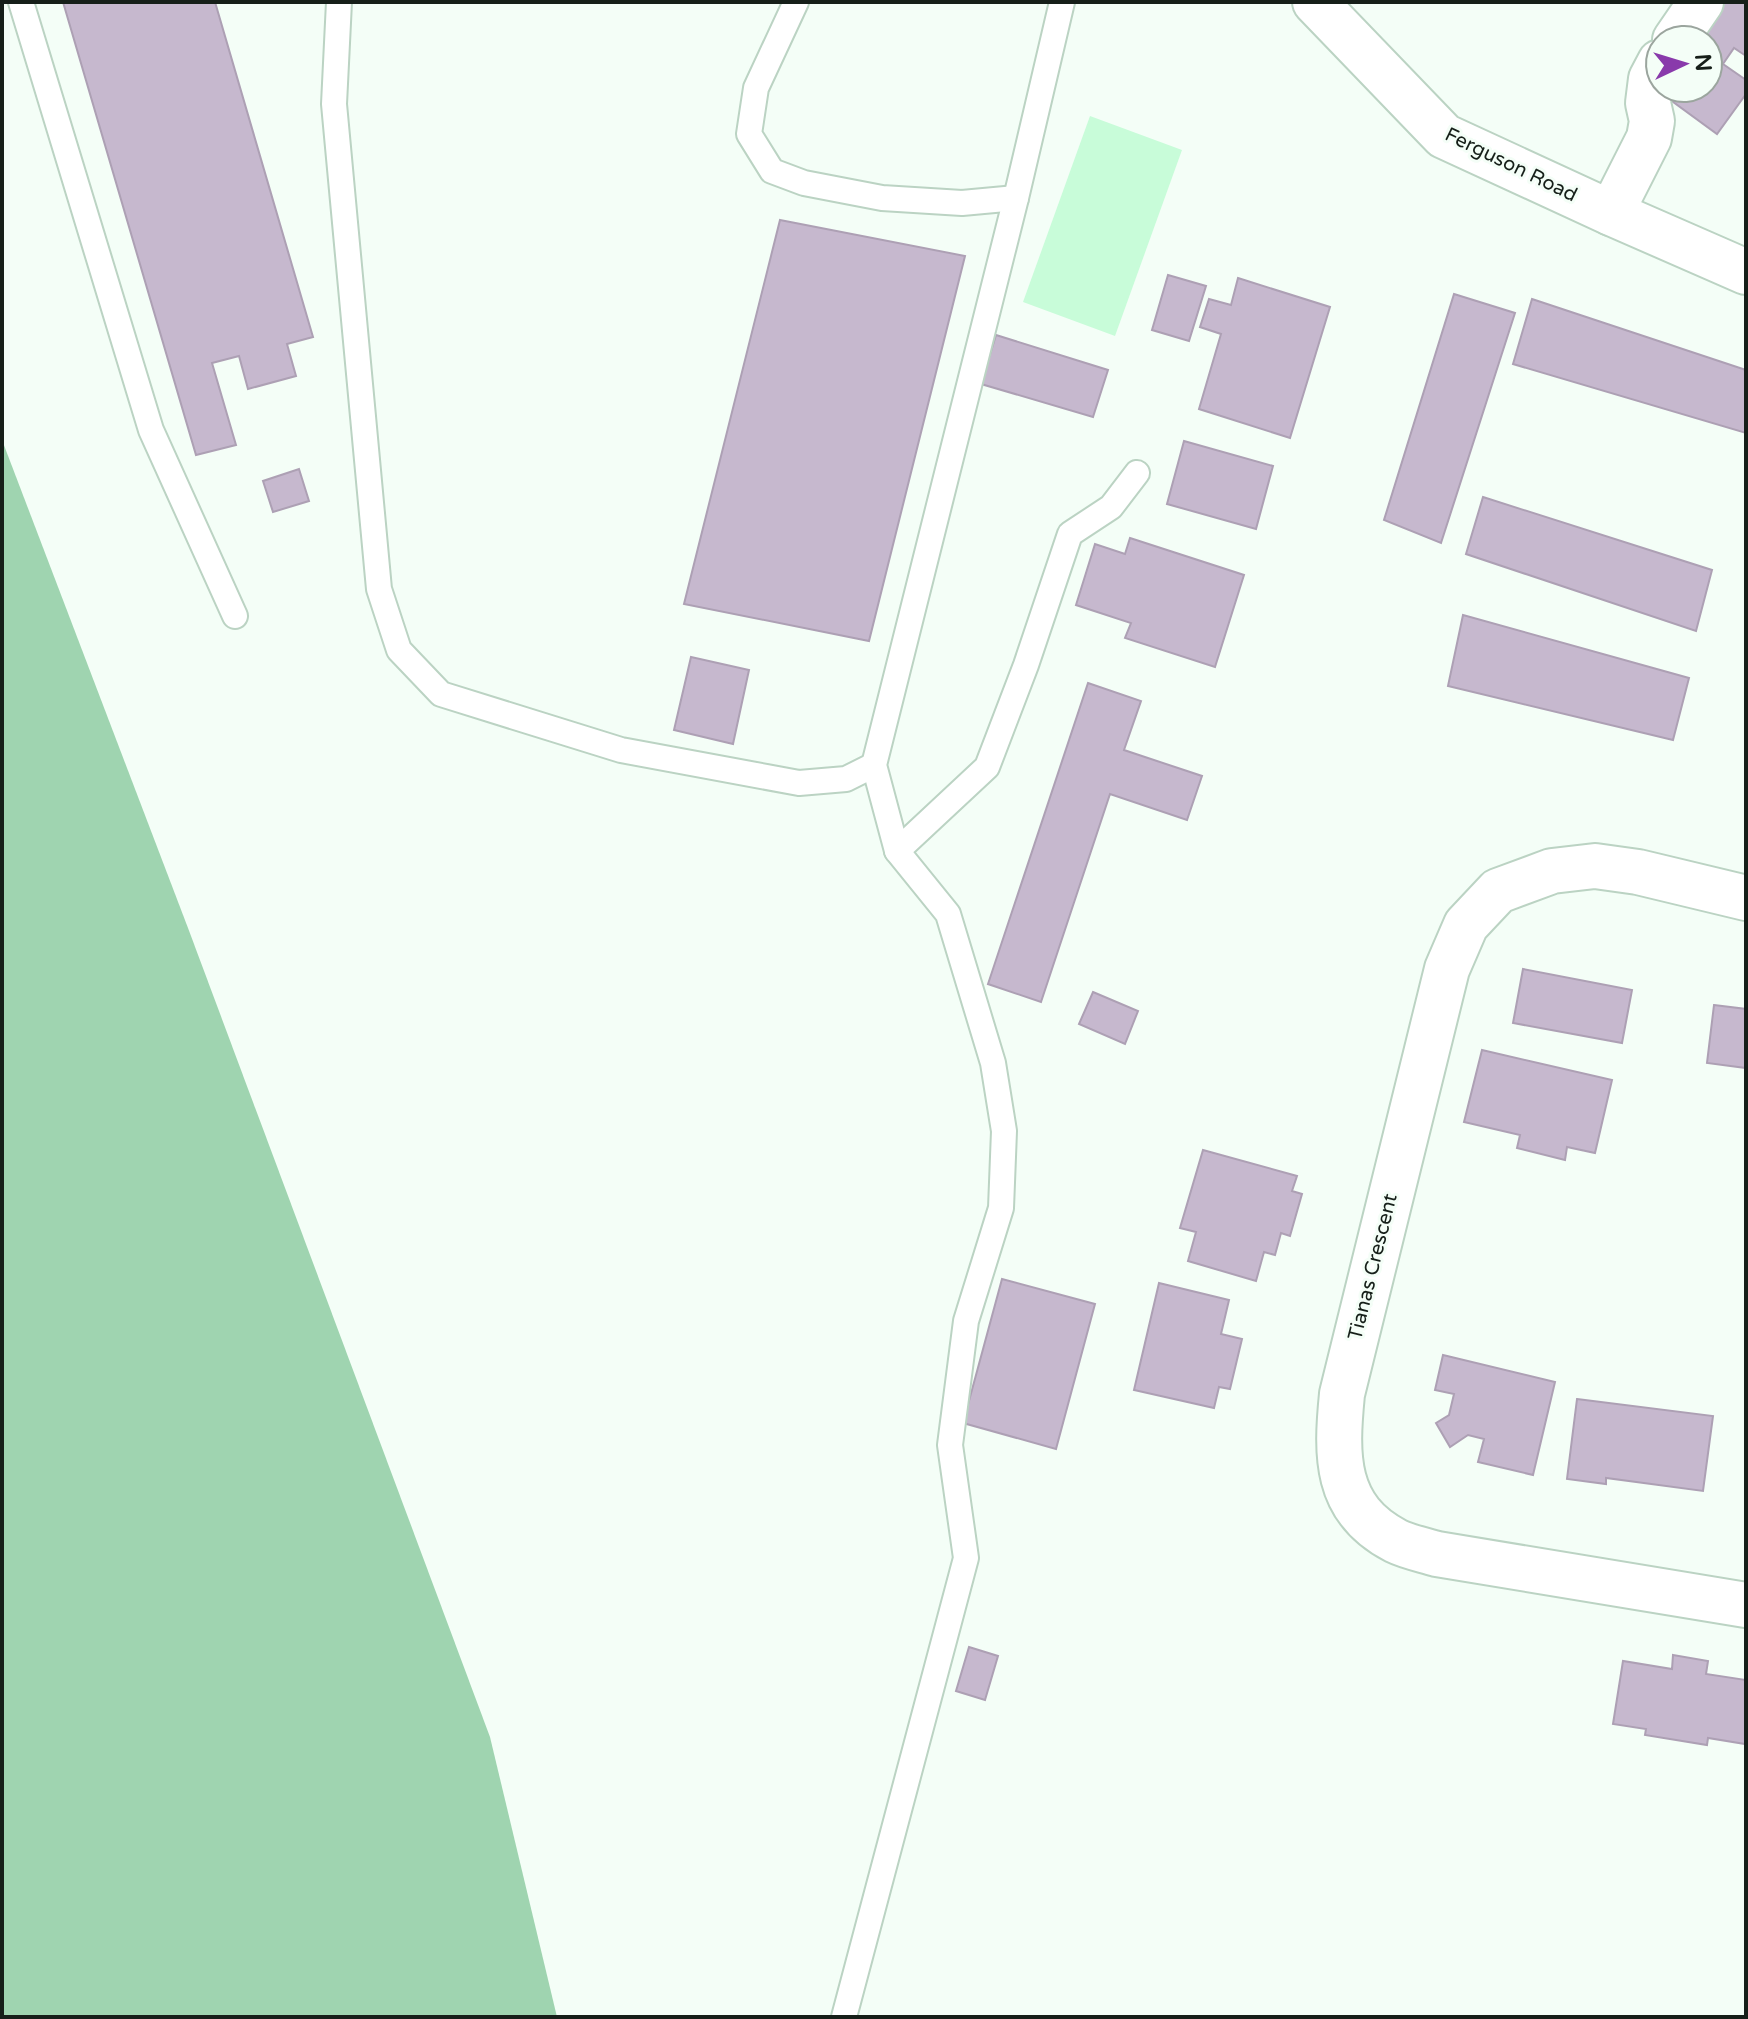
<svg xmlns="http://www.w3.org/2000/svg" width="1748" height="2019" font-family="'Varela Round',sans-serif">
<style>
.green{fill:#c8fcd9}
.forest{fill:#9fd4b0}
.building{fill:#c6b8ce;stroke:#ada0b4;stroke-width:2}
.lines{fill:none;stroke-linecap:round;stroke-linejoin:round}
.lane-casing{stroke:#bbd3c3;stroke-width:28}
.street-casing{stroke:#bbd3c3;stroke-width:48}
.lane{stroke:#fff;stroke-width:24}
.street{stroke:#fff;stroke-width:44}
.labels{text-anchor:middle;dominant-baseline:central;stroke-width:6;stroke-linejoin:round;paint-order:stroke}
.street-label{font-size:20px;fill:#161f19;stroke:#f4fef7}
</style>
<rect width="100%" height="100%" fill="#f4fef7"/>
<polygon class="green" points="1090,116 1182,150 1115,336 1023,302"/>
<polygon class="forest" points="2,440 188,928 490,1737 557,2017 2,2017"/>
<g class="building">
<polygon points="63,2 215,2 313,337 287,344 296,376 248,389 239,356 212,363 236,445 196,455"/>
<polygon points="1715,2 1746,2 1746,56 1734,48 1723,64 1746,80 1746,94 1717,134 1654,88 1708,88 1708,40 1688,40"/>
<polygon points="780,220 965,256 869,641 684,604"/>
<polygon points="1168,275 1206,286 1189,341 1152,330"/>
<polygon points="1238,278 1330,307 1290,438 1199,409 1221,334 1200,327 1209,299 1231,305"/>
<polygon points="1454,294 1515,313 1441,543 1384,520"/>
<polygon points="1532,299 1746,370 1746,433 1513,364"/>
<polygon points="996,335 1108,370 1093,417 981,384"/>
<polygon points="1184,441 1273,466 1256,529 1167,504"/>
<polygon points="299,469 309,501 273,512 263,481"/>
<polygon points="1483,497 1712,570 1696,631 1466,554"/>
<polygon points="1130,538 1244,575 1215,667 1125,638 1131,623 1076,605 1095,544 1125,554"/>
<polygon points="1463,615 1689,678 1673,740 1448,686"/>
<polygon points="691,657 749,670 733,744 674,730"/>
<polygon points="1088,683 1141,701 1124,750 1202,776 1187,820 1110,794 1041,1002 988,984"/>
<polygon points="1523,969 1632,990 1622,1043 1513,1023"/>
<polygon points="1093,992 1138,1011 1125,1044 1079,1024"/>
<polygon points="1714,1005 1746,1009 1746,1068 1707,1063"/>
<polygon points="1482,1050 1612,1080 1595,1153 1567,1147 1565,1160 1517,1148 1520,1135 1464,1122"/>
<polygon points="1203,1150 1297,1176 1292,1191 1302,1194 1290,1236 1281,1233 1275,1255 1264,1252 1256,1281 1188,1261 1196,1232 1180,1228"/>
<polygon points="1002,1279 1095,1304 1056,1449 963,1423"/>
<polygon points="1159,1283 1229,1300 1221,1334 1242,1339 1230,1389 1219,1387 1214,1408 1134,1390"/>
<polygon points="1443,1355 1555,1382 1533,1475 1478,1462 1484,1439 1468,1435 1450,1447 1436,1423 1449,1415 1454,1394 1435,1390"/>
<polygon points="1577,1399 1713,1416 1703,1491 1606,1478 1606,1484 1567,1479"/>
<polygon points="969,1647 998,1656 985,1700 956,1691"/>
<polygon points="1673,1655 1708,1661 1706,1674 1746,1680 1745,1744 1708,1738 1707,1745 1645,1735 1646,1729 1613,1724 1623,1661 1672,1669"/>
</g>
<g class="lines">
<g class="lane-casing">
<g id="lane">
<polyline points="21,2 151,430 235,616"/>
<polyline points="339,2 334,104 379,589 399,650 441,694 621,750 799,783 846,779 874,765"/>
<polyline points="796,2 756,88 749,134 772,171 804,183 882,198 962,203 1016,198"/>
<polyline points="897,851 987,767 1026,665 1070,534 1111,507 1137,473"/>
<polyline points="844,2017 966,1558 950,1445 966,1321 1001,1208 1004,1131 993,1063 948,914 897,851 874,765 1016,198 1062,2"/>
</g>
</g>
<g class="street-casing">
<g id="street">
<polyline points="1315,2 1444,136 1611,213 1746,272"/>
<polyline points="1675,40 1701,2"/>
<polyline points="1611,213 1649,138 1652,121 1648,103 1651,79 1660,62"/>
<path d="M 1746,898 L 1638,872 L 1595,866 L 1552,871 L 1498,891 L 1466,925 L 1447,969 L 1342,1394 C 1336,1455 1334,1509 1396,1541 C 1408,1547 1424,1550 1437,1554 L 1746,1605"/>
</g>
</g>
<use href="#lane" class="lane"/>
<use href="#street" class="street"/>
</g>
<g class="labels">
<g class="street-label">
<text transform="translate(1511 165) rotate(26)">Ferguson Road</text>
<text transform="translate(1373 1267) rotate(-76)">Tianas Crescent</text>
</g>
</g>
<rect width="1748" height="2019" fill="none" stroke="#161f19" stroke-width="8"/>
<g transform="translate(1684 64) rotate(86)"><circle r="38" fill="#f4fef7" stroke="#9ba59e" stroke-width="2"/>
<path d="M0-6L14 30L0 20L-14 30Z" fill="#893aab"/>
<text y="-12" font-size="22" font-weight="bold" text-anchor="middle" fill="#161f19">N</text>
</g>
</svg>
